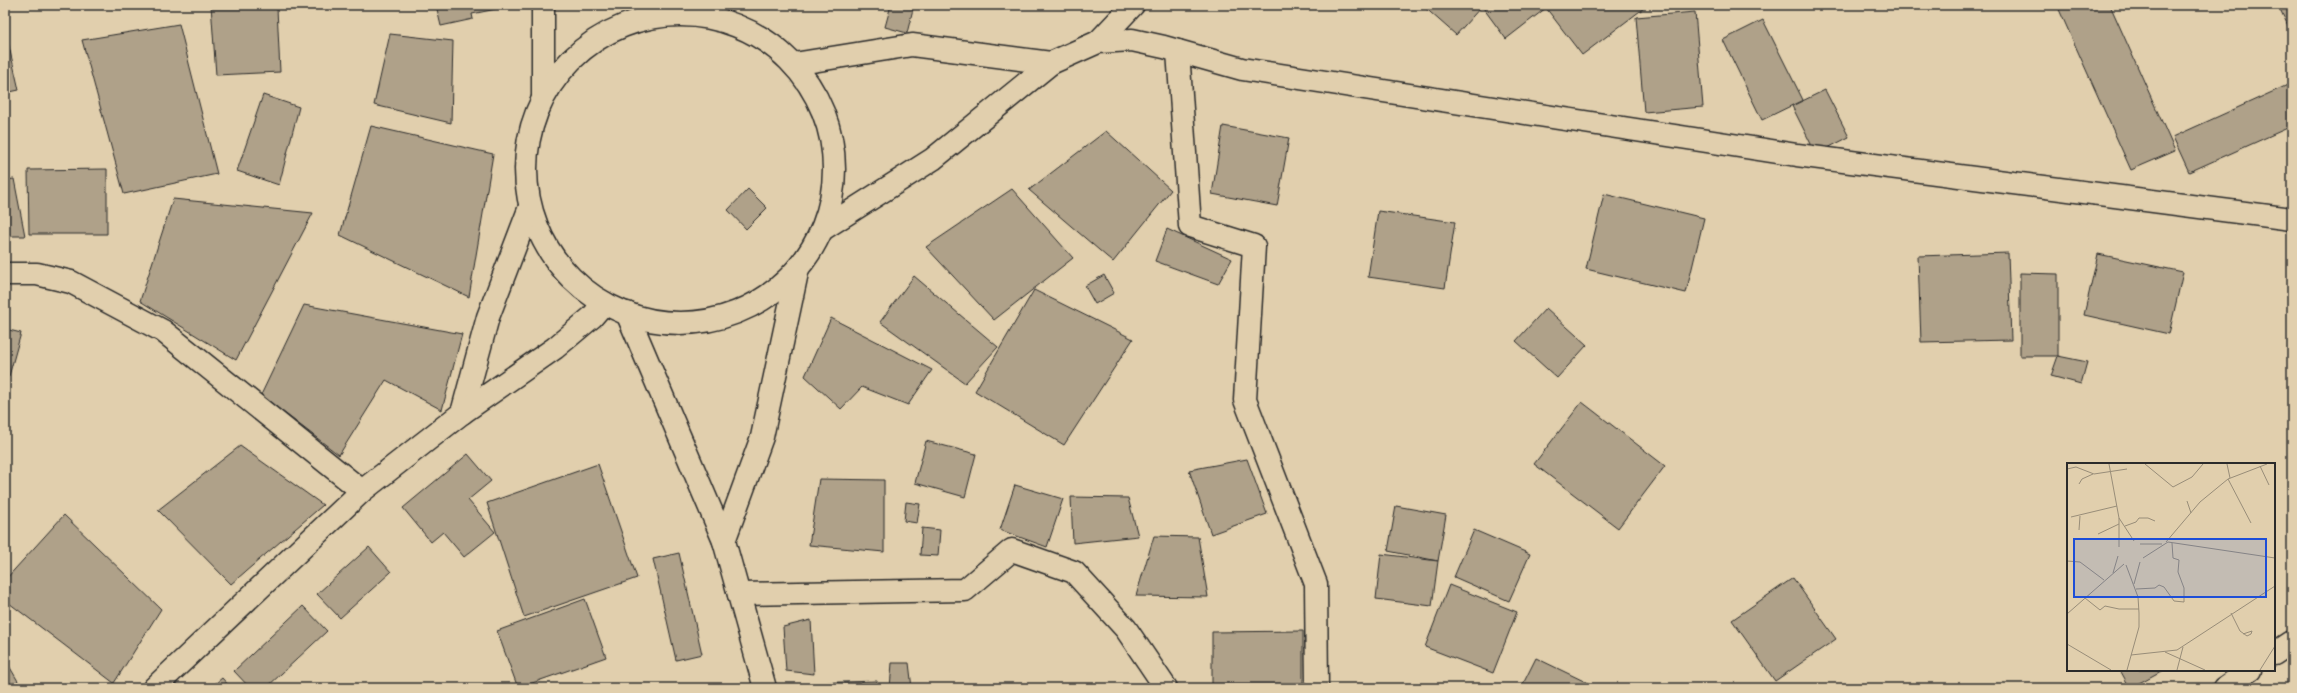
<svg xmlns="http://www.w3.org/2000/svg" width="2297" height="693" font-family="'Patrick Hand',sans-serif">
<style>
.building{fill:#afa189;stroke:#2b2b2b}
.lines{fill:none;stroke-linecap:round;stroke-linejoin:round}
.minor-casing{stroke:#2b2b2b;stroke-width:25}
.minor{stroke:#e1cfad;stroke-width:22}
.inset-road{fill:none;stroke:#988d79;stroke-width:1}
.view{fill:#1d4ed8;fill-opacity:0.15;stroke:#1d4ed8;stroke-width:2}
.inset-edge{fill:none;stroke:#2b2b2b;stroke-width:2}
</style>
<rect width="100%" height="100%" fill="#e1cfad"/>
<filter id="ink" filterUnits="userSpaceOnUse"><feTurbulence type="fractalNoise" baseFrequency=".025" numOctaves="2"/><feDisplacementMap in="SourceGraphic" scale="8" xChannelSelector="R" yChannelSelector="G"/><feConvolveMatrix kernelMatrix="1 2 1 2 8 2 1 2 1" color-interpolation-filters="sRGB"/></filter>
<g filter="url(#ink)">
<g class="building">
<polygon points="211,5 277,8 280,72 216,75"/>
<polygon points="436,5 500,5 501,8 472,14 473,19 441,26"/>
<polygon points="891,5 914,5 907,33 885,27"/>
<polygon points="1422,5 1478,5 1481,7 1456,35"/>
<polygon points="1481,5 1648,5 1582,55 1546,8 1506,39"/>
<polygon points="2057,5 2110,5 2175,151 2131,170"/>
<polygon points="2278,5 2292,5 2292,34"/>
<polygon points="1695,12 1703,107 1644,112 1636,17"/>
<polygon points="1763,20 1803,100 1762,120 1723,40"/>
<polygon points="179,24 217,174 124,194 82,40"/>
<polygon points="5,29 19,90 5,93"/>
<polygon points="390,34 453,41 451,123 374,105"/>
<polygon points="2292,83 2292,126 2189,172 2173,137"/>
<polygon points="1825,90 1849,137 1816,154 1792,106"/>
<polygon points="263,95 299,107 279,185 237,171"/>
<polygon points="371,126 493,154 469,297 340,235"/>
<polygon points="1223,126 1289,138 1277,206 1212,194"/>
<polygon points="1106,131 1171,190 1113,262 1029,190"/>
<polygon points="107,169 107,234 29,234 28,170"/>
<polygon points="14,179 25,236 5,236 5,180"/>
<polygon points="748,189 767,208 746,229 728,210"/>
<polygon points="1012,189 1073,258 994,320 926,247"/>
<polygon points="1604,194 1704,218 1686,293 1586,269"/>
<polygon points="173,199 313,213 236,360 140,301"/>
<polygon points="1378,211 1455,222 1445,288 1368,277"/>
<polygon points="1167,229 1232,259 1218,284 1155,261"/>
<polygon points="2008,253 2011,340 1921,342 1918,256"/>
<polygon points="2098,254 2183,272 2169,334 2084,315"/>
<polygon points="2020,273 2058,274 2058,356 2020,356"/>
<polygon points="1104,275 1114,293 1095,304 1085,286"/>
<polygon points="914,276 998,347 965,383 880,322"/>
<polygon points="1034,290 1133,339 1064,445 975,391"/>
<polygon points="304,305 462,334 442,410 386,380 339,455 261,395"/>
<polygon points="1546,308 1587,345 1557,378 1516,341"/>
<polygon points="831,318 932,370 908,405 862,387 841,409 805,376"/>
<polygon points="5,329 21,333 9,376 5,375"/>
<polygon points="2058,356 2087,362 2081,384 2051,376"/>
<polygon points="1582,402 1665,466 1618,528 1534,464"/>
<polygon points="926,441 976,454 965,497 915,483"/>
<polygon points="240,446 323,505 231,584 158,510"/>
<polygon points="468,454 491,481 468,500 495,532 464,557 443,532 431,542 403,508"/>
<polygon points="1247,459 1267,514 1211,534 1189,470"/>
<polygon points="598,464 637,578 524,617 487,503"/>
<polygon points="819,479 884,480 884,552 809,545"/>
<polygon points="1015,485 1063,499 1047,547 1000,530"/>
<polygon points="1071,497 1128,498 1138,536 1073,543"/>
<polygon points="906,502 920,504 917,523 904,521"/>
<polygon points="1396,506 1446,515 1438,561 1388,551"/>
<polygon points="64,515 161,609 114,683 5,600 5,580"/>
<polygon points="922,528 940,530 938,556 920,555"/>
<polygon points="1474,530 1530,554 1509,601 1454,577"/>
<polygon points="1154,536 1198,537 1208,597 1136,596"/>
<polygon points="369,547 391,572 340,618 317,594"/>
<polygon points="679,553 702,654 676,660 653,559"/>
<polygon points="1381,554 1438,561 1432,606 1376,599"/>
<polygon points="1793,578 1836,639 1775,681 1732,620"/>
<polygon points="1449,585 1517,612 1493,673 1425,647"/>
<polygon points="585,599 606,657 518,688 497,631"/>
<polygon points="303,606 327,631 266,688 250,688 234,671"/>
<polygon points="811,620 814,674 786,671 783,627"/>
<polygon points="1303,631 1303,688 1212,688 1212,632"/>
<polygon points="1536,658 1592,685 1591,688 1521,688"/>
<polygon points="5,659 22,688 5,688"/>
<polygon points="892,663 909,663 912,688 890,688"/>
<polygon points="2120,670 2163,670 2130,688"/>
<polygon points="222,678 231,688 210,688"/>
<polygon points="877,681 877,688 809,688 809,683"/>
</g>
<g class="lines">
<g class="minor-casing">
<g id="minor">
<polyline points="543,5 543,96"/>
<circle cx="680" cy="169" r="154"/>
<polyline points="1098,42 1133,5"/>
<polyline points="1178,51 1190,226 1254,246 1245,400 1316,584 1317,688"/>
<polyline points="794,64 912,45 1051,63"/>
<polyline points="823,229 933,159 1051,63 1098,42 1132,40 1164,47 1242,69 1797,155 2292,219"/>
<polyline points="5,274 37,274 71,282 163,331 362,491"/>
<polyline points="627,313 724,541 765,688"/>
<polyline points="462,413 488,317 530,207"/>
<polyline points="724,541 762,437 798,268"/>
<polyline points="739,594 965,590 1012,550 1074,572 1126,629 1166,688"/>
<polyline points="2274,654 2292,642"/>
<polyline points="154,688 362,491 462,413 555,348 592,317 604,303"/>
<polyline points="2224,688 2250,670"/>
</g>
</g>
<use href="#minor" class="minor"/>
</g>
</g>
<g transform="translate(2067 463)">
<rect width="208" height="208" fill="#e1cfad"/>
<path class="inset-road" d="M 42,1 L 52,55 L 52,84M 78,1 L 106,24 L 125,14 L 136,1M 160,1 L 163,15M 193,3 L 202,22M 0,6 L 9,4 L 27,11 L 60,6M 161,16 L 184,60M 12,21 L 15,16 L 26,11M 120,38 L 124,50M 4,54 L 50,43M 52,55 L 67,78M 58,63 L 69,59 L 72,55 L 81,55 L 88,58M 12,67 L 13,53M 31,71 L 52,61M 99,79 L 133,39 L 161,16 L 200,1M 73,81 L 95,81M 76,95 L 101,79 L 208,95M 0,98 L 13,99 L 37,117M 59,102 L 71,134 L 72,150 L 72,164 L 60,207M 46,110 L 51,93M 67,121 L 73,99M 69,126 L 88,125 L 92,122 L 97,124 L 107,138 L 117,139 L 117,125 L 111,109 L 112,97 L 106,95 L 105,80M 18,135 L 33,147 L 38,143 L 52,146 L 72,146M 164,150 L 173,168 L 180,173 L 184,171 L 185,168 L 176,171M 0,151 L 57,101M 0,181 L 44,207M 98,189 L 138,207M 64,192 L 110,187 L 208,123M 110,207 L 116,184M 193,207 L 208,183"/>
<path class="view" d="M 7,76 L 199,76 L 199,134 L 7,134 Z"/>
<rect width="208" height="208" class="inset-edge"/>
</g>
<rect width="2297" height="693" fill="none" stroke="#e1cfad" stroke-width="20"/>
<rect x="10" y="10" width="2277" height="673" fill="none" stroke="#2b2b2b" stroke-width="1.5" filter="url(#ink)"/>
</svg>
